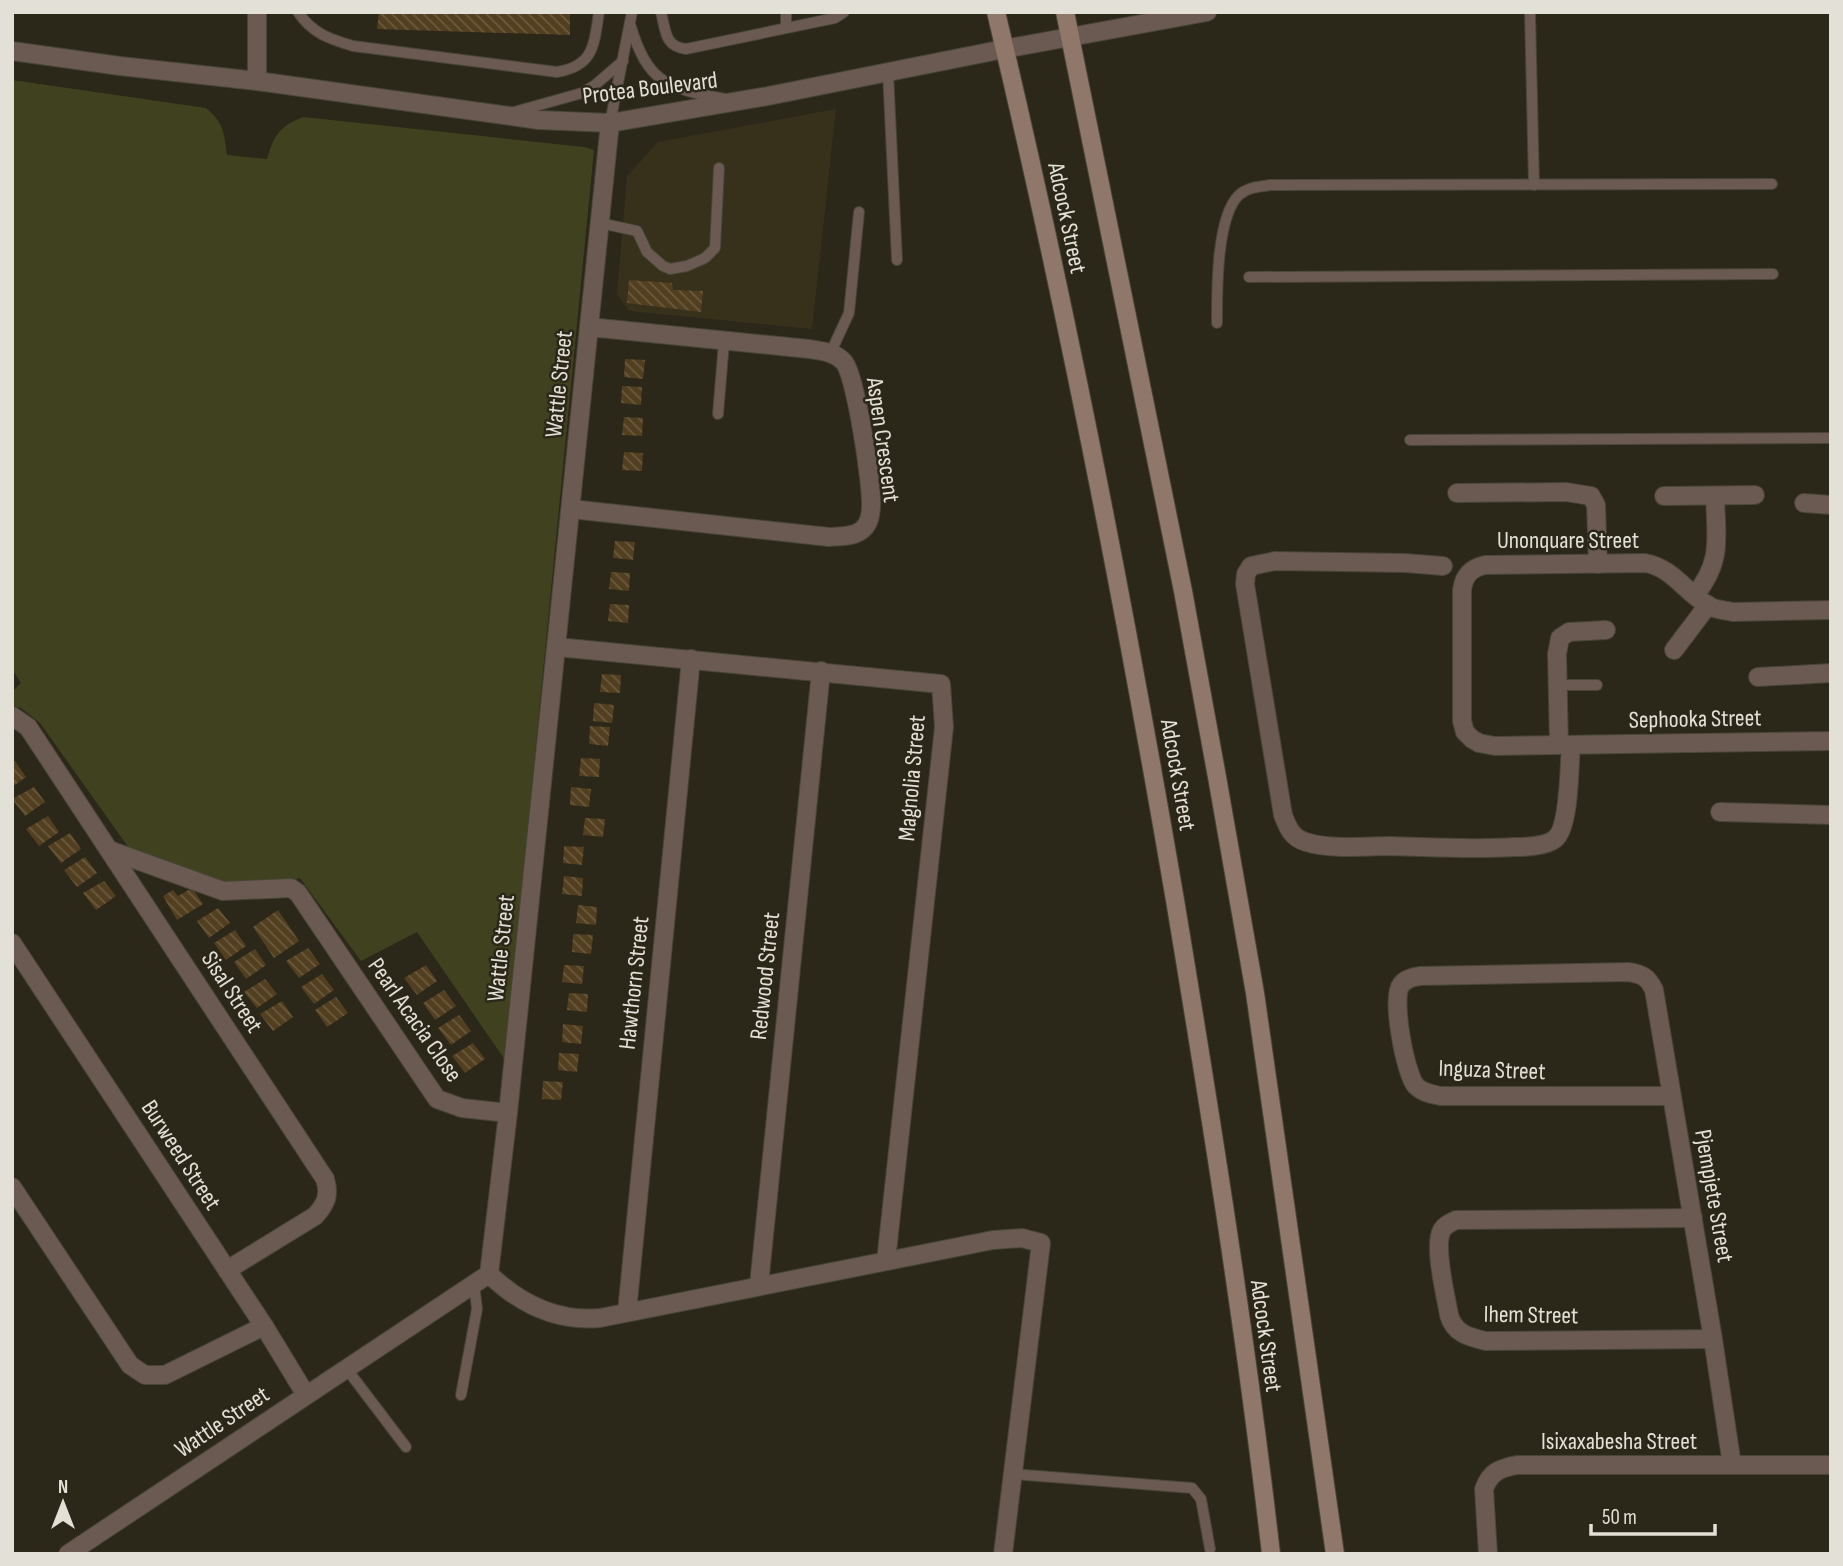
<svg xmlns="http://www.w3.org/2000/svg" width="1843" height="1566" font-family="'Sofia Sans Condensed',sans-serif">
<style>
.built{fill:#37311c}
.park{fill:#40421f}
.building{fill:url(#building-back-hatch)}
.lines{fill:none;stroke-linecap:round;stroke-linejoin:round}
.service-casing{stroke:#484537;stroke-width:12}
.minor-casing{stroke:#484537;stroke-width:20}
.tertiary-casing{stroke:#484537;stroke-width:20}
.secondary-casing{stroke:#484537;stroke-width:20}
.service{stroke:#6a5a52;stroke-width:10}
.minor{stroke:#6a5a52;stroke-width:18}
.tertiary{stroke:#6a5a52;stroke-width:18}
.secondary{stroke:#8f7769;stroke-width:18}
.labels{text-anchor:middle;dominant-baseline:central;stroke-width:5;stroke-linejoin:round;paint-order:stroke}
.street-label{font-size:24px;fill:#e3e1d7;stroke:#2b2719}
</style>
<defs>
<pattern id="building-back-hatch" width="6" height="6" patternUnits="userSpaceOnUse" patternTransform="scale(1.75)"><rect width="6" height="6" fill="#523f1f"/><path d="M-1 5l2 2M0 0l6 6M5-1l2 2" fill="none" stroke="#6b5a3f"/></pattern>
</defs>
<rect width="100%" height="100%" fill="#2b2719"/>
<polygon class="built" points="836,109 812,329 629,311 617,294 627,176 658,142"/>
<path class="park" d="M 12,80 L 206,108 C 224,123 224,132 227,155 L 267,159 C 274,135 280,126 303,117 L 584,147 L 594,150 L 505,1060 L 417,932 L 361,961 L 300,878 L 279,884 L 217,885 L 136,858 L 40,723 L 21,708 L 12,706 L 12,692 L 21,683 L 12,669 Z"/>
<g class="building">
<polygon points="379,12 570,12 570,35 377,29"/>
<polygon points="629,280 672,283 673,290 703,291 701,312 627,303"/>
<polygon points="625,359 645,360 643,379 624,377"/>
<polygon points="622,386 642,387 641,405 621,403"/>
<polygon points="624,417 643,418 642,436 622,435"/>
<polygon points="624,452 643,453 642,471 622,470"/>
<polygon points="615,541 635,542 633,560 613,558"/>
<polygon points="611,572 630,573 629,591 609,589"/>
<polygon points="610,604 629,605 628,623 608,621"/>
<polygon points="602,674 621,675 620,693 600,692"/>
<polygon points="594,703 614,705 612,723 593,721"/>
<polygon points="590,726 610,727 608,746 589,744"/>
<polygon points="581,758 600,759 599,777 579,776"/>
<polygon points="15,761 26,777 12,787 12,763"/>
<polygon points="34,787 45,802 25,816 12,799"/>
<polygon points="571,787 591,789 589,807 570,805"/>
<polygon points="48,816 59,832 39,846 26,829"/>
<polygon points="585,818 605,819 603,837 583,835"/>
<polygon points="70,833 81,849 61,863 48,846"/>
<polygon points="564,846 584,847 582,865 563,863"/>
<polygon points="85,857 97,873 77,887 64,870"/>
<polygon points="564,876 583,878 582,896 562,894"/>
<polygon points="104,881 116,896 96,910 83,893"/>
<polygon points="192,888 203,904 177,920 163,896 173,890 178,896"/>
<polygon points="578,905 597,907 596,925 576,923"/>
<polygon points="218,908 230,923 209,938 197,921"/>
<polygon points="278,910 299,941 274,958 253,927"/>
<polygon points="235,930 246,946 226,960 214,943"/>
<polygon points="573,934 593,935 591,954 572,952"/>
<polygon points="308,948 320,964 299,978 286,961"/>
<polygon points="255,949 266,965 246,979 234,962"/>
<polygon points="426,965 437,981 417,995 404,978"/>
<polygon points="564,965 584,966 582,984 562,982"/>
<polygon points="322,974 334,990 314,1004 301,987"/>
<polygon points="265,979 277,994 257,1008 244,992"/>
<polygon points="444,990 456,1006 435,1020 423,1003"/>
<polygon points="569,993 588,994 587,1012 567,1010"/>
<polygon points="336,997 348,1013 327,1027 315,1010"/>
<polygon points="282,1001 293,1017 273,1031 260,1014"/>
<polygon points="459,1015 471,1031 451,1045 438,1028"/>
<polygon points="563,1024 583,1026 581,1044 562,1042"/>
<polygon points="473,1043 485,1059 465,1073 452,1056"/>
<polygon points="559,1053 579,1054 577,1072 558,1070"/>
<polygon points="543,1081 563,1082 561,1100 542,1099"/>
</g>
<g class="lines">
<g class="service-casing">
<g id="service">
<path d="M 298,12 C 312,33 329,39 353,46 L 557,72 C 594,66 594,45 599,12"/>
<path d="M 661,12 C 666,31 664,46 686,49 L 835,18 L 844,12"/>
<polyline points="1530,12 1534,185"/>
<path d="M 630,24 C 648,84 667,88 725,99"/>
<polyline points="786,28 786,12"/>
<polyline points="888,72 897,260"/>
<polyline points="514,112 582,93 595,85 623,61"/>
<polyline points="610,123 632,12"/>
<polyline points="600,223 637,231 647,252 663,266 670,269 687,266 705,258 715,248 719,168"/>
<polyline points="1249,277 1773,274"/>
<path d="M 1217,323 C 1217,293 1216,217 1239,195 C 1248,187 1259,187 1270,185 L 1772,184"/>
<polyline points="830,354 849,313 859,212"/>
<polyline points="718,414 724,342"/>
<polyline points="1410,440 1831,438"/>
<polyline points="1557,685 1597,685"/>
<polyline points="346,1368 406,1447"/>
<polyline points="461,1395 477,1309 474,1284"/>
<polyline points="1013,1474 1192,1488 1201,1499 1210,1549"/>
</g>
</g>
<g class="minor-casing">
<g id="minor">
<polyline points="257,81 257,12"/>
<polyline points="1457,493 1566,492 1591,496 1596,505 1598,564"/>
<polyline points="1664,496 1755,495"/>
<polyline points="1804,503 1831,505"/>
<path d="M 571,509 L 829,537 C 841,536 857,537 865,527 C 869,522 871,513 871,506 C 872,485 856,376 844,362 C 835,352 821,351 809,349 L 589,327"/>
<path d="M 1443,566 L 1405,563 L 1275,561 L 1251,566 L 1246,574 L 1245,584 L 1283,815 C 1288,828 1292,838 1306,842 C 1332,850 1364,846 1391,846 C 1432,847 1473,850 1514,847 C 1525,847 1546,846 1555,839 C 1570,827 1569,765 1571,746"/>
<path d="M 1695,595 C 1723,561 1716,537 1715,496"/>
<path d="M 1831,610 L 1733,612 C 1725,610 1717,610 1711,607 C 1686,594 1674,568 1645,563 L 1485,565 C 1471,568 1464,575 1462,590 L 1462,721 L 1465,732 L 1472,739 L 1479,743 L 1495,746 L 1831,741"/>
<polyline points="557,647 941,684 944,727 886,1261"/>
<polyline points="1674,650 1708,605"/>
<polyline points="1758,677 1831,673"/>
<path d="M 12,716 L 28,727 L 325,1179 C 330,1195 326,1204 315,1216 L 227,1270"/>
<polyline points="1559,745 1557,654 1560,638 1569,632 1606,630"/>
<polyline points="1720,812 1831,815"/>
<polyline points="109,850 223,891 291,888 298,893 437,1099 462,1108 508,1113"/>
<polyline points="12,943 264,1326 306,1395"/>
<path d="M 1672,1096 L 1441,1096 C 1432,1094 1423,1093 1416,1086 C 1405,1074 1391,997 1401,985 C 1405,979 1413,977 1420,976 L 1628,972 C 1642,974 1648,977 1654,990 L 1713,1339 L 1732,1465"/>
<polyline points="12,1187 130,1365 145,1375 165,1375 264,1326"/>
<path d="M 1693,1218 L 1456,1220 C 1450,1223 1445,1225 1442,1230 C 1433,1246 1446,1296 1449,1315 C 1454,1333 1468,1337 1486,1341 L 1713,1339"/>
<path d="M 489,1274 C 520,1304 556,1322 600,1318 L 993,1240 L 1022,1238 L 1041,1243 L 1003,1554"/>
<polyline points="759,1285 821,671"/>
<polyline points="627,1312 691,659"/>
<polyline points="68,1554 489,1274 508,1113 610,123"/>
<path d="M 1488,1554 L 1484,1489 C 1490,1472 1500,1468 1517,1465 L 1831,1465"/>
</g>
</g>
<g class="tertiary-casing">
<polyline id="tertiary" points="12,51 120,66 257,81 539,120 610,123 768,96 1004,49 1207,12"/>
</g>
<g class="secondary-casing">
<g id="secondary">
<path d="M 996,12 C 1066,305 1124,602 1175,900 C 1211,1117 1246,1335 1271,1554"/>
<polyline points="1065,12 1183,591 1217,777 1255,993 1335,1554"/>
</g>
</g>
<use href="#service" class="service"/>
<use href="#minor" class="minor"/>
<use href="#tertiary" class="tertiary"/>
<use href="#secondary" class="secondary"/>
</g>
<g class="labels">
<g class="street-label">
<text transform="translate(650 88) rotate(-7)">Protea Boulevard</text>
<text transform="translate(1067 218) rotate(78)">Adcock Street</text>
<text transform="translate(559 384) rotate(-84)">Wattle Street</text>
<text transform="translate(883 440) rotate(82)">Aspen Crescent</text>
<text x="1568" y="540">Unonquare Street</text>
<text transform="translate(1695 719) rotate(-1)">Sephooka Street</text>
<text transform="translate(1178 775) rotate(80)">Adcock Street</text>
<text transform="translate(912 778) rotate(-85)">Magnolia Street</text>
<text transform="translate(501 948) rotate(-84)">Wattle Street</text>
<text transform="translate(765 976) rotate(-84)">Redwood Street</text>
<text transform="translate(634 983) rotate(-84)">Hawthorn Street</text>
<text transform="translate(232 992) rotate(57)">Sisal Street</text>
<text transform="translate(415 1020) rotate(55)">Pearl Acacia Close</text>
<text transform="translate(1492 1070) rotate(2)">Inguza Street</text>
<text transform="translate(181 1155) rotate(57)">Burweed Street</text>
<text transform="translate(1714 1196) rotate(80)">Pjempjete Street</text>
<text transform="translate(1531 1315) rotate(1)">Ihem Street</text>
<text transform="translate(1266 1336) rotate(82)">Adcock Street</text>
<text transform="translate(222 1422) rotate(-34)">Wattle Street</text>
<text x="1619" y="1441">Isixaxabesha Street</text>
</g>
</g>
<rect width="1843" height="1566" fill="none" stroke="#e3e1d7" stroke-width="28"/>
<g transform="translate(63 1503)" stroke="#2b2719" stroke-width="5" paint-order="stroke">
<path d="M0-5L12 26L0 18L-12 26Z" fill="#e3e1d7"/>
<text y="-10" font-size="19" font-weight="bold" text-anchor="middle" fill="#e3e1d7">N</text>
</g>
<path d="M1591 1524v10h124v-10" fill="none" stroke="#e3e1d7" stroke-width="3.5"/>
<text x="1602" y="1524" font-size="21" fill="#e3e1d7" stroke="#2b2719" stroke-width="5" paint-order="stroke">50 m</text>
</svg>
